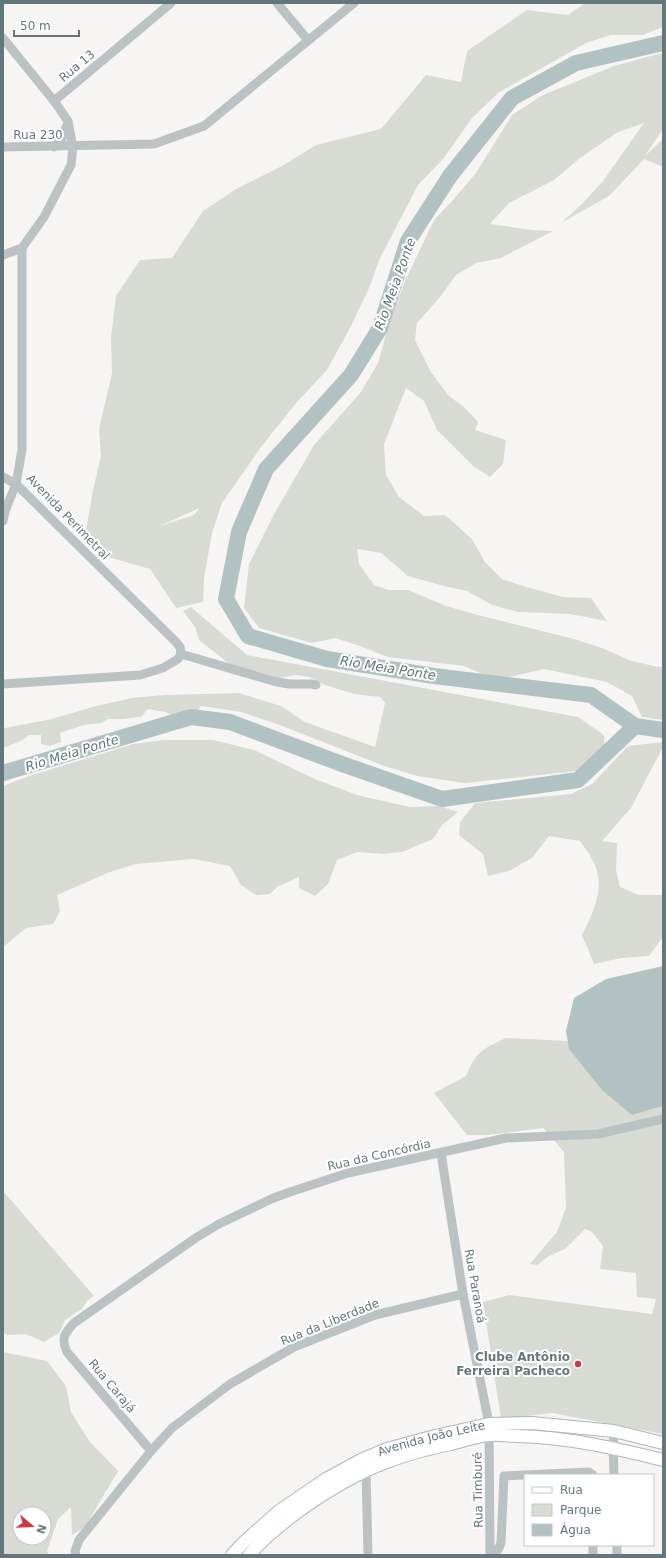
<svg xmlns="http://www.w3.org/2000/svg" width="666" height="1558" font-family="'DejaVu Sans',sans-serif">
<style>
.green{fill:#d8dbd3;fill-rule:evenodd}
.water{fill:#b2c2c2}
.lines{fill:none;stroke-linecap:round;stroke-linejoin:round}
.river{stroke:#b2c2c2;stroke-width:16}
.secondary-casing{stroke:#aeb6b8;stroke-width:14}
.street{stroke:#bbc2c3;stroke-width:9}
.secondary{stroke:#fff;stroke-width:12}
.poi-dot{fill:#d3373f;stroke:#fff;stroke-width:1.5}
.labels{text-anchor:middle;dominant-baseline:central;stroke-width:4;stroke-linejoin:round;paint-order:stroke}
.street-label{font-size:12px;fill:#64787c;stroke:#fff}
.poi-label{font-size:12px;font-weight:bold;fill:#64787c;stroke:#fff;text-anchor:end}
.water-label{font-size:13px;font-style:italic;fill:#5e7777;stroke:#fff}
</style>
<rect width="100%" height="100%" fill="#f6f5f3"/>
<g class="green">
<path d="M 585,3 L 663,3 L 663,27 L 643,35 L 611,35 L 586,43 L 498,93 L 472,118 L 443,159 L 418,185 L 379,260 L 370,286 L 351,326 L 327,370 L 297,402 L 261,447 L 222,503 L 212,533 L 204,578 L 203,602 L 176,608 L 150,569 L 101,555 L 86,530 L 93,490 L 101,456 L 99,429 L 112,373 L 111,337 L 116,296 L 140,260 L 172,258 L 203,211 L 236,189 L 282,166 L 316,145 L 381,129 L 426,75 L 461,82 L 467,51 L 527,10 L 568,15 ZM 199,509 L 194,515 L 160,526 L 199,508 Z"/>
<polygon points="658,54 663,54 663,129 645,156 663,139 663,167 644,159 609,196 561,223 582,204 603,181 644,123 618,132 580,158 554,180 509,203 490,224 532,230 553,231 501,258 476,263 456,275 440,297 417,323 415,340 431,372 448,395 465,408 478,422 475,430 506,440 503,464 490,477 474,467 437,430 424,401 406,388 384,444 386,475 399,497 424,516 445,515 472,539 485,562 502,579 526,587 563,597 591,598 607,621 570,614 519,612 492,605 467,591 444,586 408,576 381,553 357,549 359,564 374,585 389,590 408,590 446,606 478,615 574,639 602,648 629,660 653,666 663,667 663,720 642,717 632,696 607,682 544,669 510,677 487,676 464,666 388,657 360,646 335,638 312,643 259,628 244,608 249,564 273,516 314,445 361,392 378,363 389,323 406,279 434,220 453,200 476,173 512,115 543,95 614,66"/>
<polygon points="191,607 247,655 578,717 604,735 605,755 590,762 577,771 465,783 417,776 384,766 277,724 241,712 201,706 197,712 182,719 165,712 148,709 141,717 121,719 108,719 101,723 84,725 60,733 61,742 50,746 41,744 41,735 29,735 23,740 3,748 3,729 5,728 52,719 96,706 132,698 164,695 239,693 281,706 305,722 375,747 385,703 380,697 354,694 325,685 309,677 296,675 279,678 236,669 199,640 195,627 183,611"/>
<polygon points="163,740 213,740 254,750 315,779 357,795 410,807 439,806 458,812 442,825 433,839 402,852 383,854 357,852 337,860 328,884 315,896 299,888 299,877 277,887 270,894 256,895 241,885 230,866 193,859 136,864 110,872 57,895 60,911 53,924 26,928 3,947 3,786 26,777 133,744"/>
<path d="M 663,742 L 663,747 L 631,808 L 602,841 L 617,843 L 616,870 L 620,887 L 639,895 L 663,895 L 663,937 L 649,956 L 621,958 L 594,964 L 582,935 C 594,910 607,886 592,859 C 589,853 584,847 580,841 L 549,836 L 532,858 L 509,871 L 488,876 L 483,854 L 459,835 L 460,822 L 475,803 L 571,794 L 592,784 L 628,746 Z"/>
<path d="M 506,1038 L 567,1041 L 632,1115 L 663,1106 L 663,1434 L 552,1413 L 501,1419 L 483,1302 L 509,1295 L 652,1314 L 656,1299 L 637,1297 L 636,1273 L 600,1269 L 603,1246 L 592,1232 L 585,1229 L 565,1249 L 549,1256 L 537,1265 L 530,1264 L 557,1232 L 566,1208 L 564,1152 L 543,1128 L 488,1135 L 467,1135 L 434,1093 L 466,1076 C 476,1052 482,1049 506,1038 Z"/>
<polygon points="3,1191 94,1296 87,1301 82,1309 65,1320 59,1333 44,1342 26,1334 8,1335 3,1333"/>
<path d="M 3,1352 L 47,1361 L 66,1386 L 71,1412 L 90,1442 L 118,1471 L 85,1527 L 72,1535 L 71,1507 L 58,1519 L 47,1551 L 49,1555 L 3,1555 ZM 20,1514 L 44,1514 L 44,1538 L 20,1538 Z"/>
</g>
<polygon class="water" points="663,966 663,1106 632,1115 602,1090 569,1049 566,1031 574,998 606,979"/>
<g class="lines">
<g class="river">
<polyline points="663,43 576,63 512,98 450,176 408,241 380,328 351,375 266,469 239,532 226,599 248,636 327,659 434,676 591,695 635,726 663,730"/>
<polyline points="3,773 191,717 230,722 342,764 442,799 578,780 635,726"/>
</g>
<g class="secondary-casing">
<g id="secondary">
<path id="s1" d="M 232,1555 L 242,1544 L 279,1511 L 326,1479 L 363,1459 L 387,1449 L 435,1436 L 489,1424 L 532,1423 L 614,1431 L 663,1443"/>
<path d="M 249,1555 C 282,1518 345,1476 392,1460 C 411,1453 431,1448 451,1444 C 463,1441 477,1436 489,1435 C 498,1434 508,1436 517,1436 C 566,1437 615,1448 663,1460"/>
</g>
</g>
<g class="street">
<polyline points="277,3 308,40"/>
<polyline points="3,38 54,101 68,121 73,147 71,165 44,217 22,248 22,450 16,484 175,641 180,647 181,654 178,659 163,668 140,675 3,684"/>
<polyline points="54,101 171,3"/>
<polyline points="3,147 154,144 204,126 354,3"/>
<polyline points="54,147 62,138 68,122"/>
<polyline points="3,255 22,248"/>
<polyline points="3,477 16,484 5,511 3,521"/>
<polyline points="181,654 273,681 289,684 311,684 316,685"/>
<polyline points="441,1153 463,1294 489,1424 490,1555"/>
<path d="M 151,1451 L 67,1352 C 61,1338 64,1334 74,1323 L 197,1237 L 219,1224 L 271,1199 L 290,1192 L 348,1173 L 506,1138 L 598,1134 L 663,1119"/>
<polyline points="365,1466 366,1471 368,1555"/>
<polyline points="614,1475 613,1447 614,1431"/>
<polyline points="617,1545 617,1555"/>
<polyline points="490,1550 498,1550 501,1543 504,1476 589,1472 593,1475"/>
<polyline points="76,1555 75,1551 79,1540 151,1451 172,1428 230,1384 294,1347 375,1315 463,1294"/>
<polyline points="593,1555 593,1545"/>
</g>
<use href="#secondary" class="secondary"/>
</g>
<circle class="poi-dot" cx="578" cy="1364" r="4"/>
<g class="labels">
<g class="street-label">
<text transform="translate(77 66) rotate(-40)">Rua 13</text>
<text x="38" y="135">Rua 230</text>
<text transform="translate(68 517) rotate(46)">Avenida Perimetral</text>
<text transform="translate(379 1155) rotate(-13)">Rua da Concórdia</text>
<text transform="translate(475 1286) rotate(80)">Rua Paranoá</text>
<text transform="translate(330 1322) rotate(-22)">Rua da Liberdade</text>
<text transform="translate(112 1386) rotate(50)">Rua Carajá</text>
<text stroke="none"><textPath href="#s1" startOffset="235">Avenida João Leite</textPath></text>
<text transform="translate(478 1490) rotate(-91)">Rua Timburé</text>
</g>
<g class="poi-label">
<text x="570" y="1357">Clube Antônio<tspan x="570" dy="14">Ferreira Pacheco</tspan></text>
</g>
<g class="water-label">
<text transform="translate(395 284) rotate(-70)">Rio Meia Ponte</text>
<text transform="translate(388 668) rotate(9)">Rio Meia Ponte</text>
<text transform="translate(72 753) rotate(-17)">Rio Meia Ponte</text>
</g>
</g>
<rect width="666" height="1558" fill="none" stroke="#64787c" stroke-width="8"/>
<rect x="524" y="1474" width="130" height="72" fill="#ffffff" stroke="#c1c9cb"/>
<rect x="532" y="1487" width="20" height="6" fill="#ffffff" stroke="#c1c9cb"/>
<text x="560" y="1494" font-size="12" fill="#64787c">Rua</text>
<rect x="532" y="1504" width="20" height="12" fill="#d8dbd3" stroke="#c1c9cb"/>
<text x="560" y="1514" font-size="12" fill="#64787c">Parque</text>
<rect x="532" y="1524" width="20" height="12" fill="#b2c2c2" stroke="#c1c9cb"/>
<text x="560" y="1534" font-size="12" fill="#64787c">Água</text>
<g transform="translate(32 1526) rotate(109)"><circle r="19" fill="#ffffff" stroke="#c1c9cb"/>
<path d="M0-3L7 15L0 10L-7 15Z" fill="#d3373f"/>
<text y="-6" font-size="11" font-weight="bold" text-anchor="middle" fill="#64787c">N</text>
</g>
<path d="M14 30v6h65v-6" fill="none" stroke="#64787c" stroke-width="2"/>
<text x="20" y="30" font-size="12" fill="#64787c" stroke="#ffffff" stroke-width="3" paint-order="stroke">50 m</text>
</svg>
